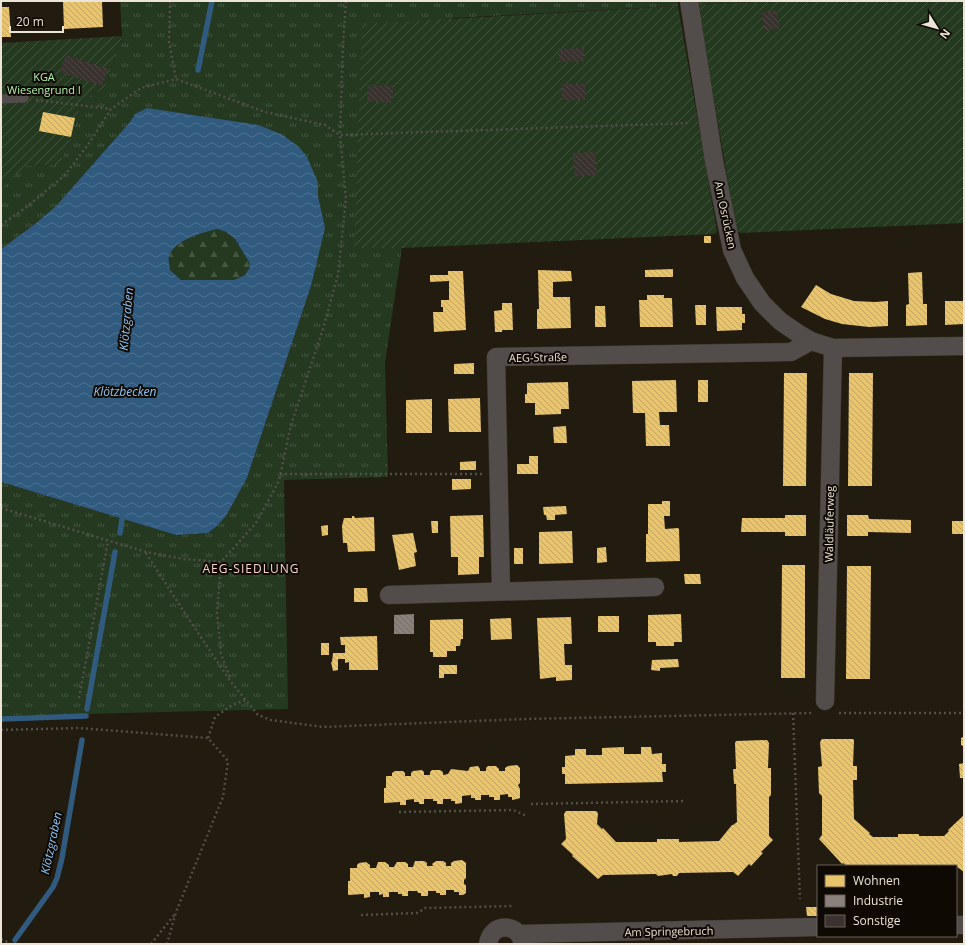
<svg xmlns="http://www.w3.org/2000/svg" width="965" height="945" font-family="'Open Sans',sans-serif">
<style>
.forest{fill:url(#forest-firs)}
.park{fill:url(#park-tufts)}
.garden{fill:url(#garden-furrows)}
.water{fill:url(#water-waves);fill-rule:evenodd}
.homes{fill:url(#homes-back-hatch)}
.industry{fill:url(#industry-back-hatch)}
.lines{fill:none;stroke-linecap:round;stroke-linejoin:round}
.stream{stroke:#305a7e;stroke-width:5.5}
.building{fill:url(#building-back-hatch)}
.lane-casing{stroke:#3d362d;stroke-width:10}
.street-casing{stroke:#3d362d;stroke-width:19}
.path{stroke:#524e48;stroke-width:2.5;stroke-dasharray:2 3;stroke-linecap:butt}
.lane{stroke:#524d4a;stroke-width:9}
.street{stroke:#524d4a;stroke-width:18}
.labels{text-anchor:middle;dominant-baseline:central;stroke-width:4;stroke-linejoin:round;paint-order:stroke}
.park-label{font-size:11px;fill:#b0f0a9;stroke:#0e0902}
.street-label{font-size:11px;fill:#ece4d6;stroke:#0e0902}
.water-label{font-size:12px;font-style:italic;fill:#8fc5f8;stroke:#0e0902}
.neighbourhood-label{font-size:12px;letter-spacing:1px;fill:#f7d5cc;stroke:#0e0902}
</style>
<defs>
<pattern id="forest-firs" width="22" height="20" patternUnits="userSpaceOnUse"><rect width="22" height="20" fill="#253921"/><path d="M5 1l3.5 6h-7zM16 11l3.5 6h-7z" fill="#455640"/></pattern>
<pattern id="park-tufts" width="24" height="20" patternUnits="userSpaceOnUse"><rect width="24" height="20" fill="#253921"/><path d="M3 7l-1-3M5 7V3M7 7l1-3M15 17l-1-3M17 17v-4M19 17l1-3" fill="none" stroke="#455640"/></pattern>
<pattern id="garden-furrows" width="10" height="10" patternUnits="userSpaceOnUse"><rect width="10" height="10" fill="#253921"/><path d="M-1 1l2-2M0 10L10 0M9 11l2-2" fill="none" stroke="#455640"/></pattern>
<pattern id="water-waves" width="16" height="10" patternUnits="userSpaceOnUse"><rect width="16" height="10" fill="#305a7e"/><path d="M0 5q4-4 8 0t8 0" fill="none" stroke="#4e7290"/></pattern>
<pattern id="homes-back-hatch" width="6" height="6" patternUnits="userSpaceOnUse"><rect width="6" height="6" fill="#e9c46a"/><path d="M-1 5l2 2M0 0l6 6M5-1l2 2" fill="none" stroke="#c0a460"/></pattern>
<pattern id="industry-back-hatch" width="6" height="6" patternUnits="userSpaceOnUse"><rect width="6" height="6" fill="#8a817c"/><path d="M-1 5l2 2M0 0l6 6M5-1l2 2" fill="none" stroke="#736c67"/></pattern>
<pattern id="building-back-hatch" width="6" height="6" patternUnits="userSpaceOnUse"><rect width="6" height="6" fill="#3a322e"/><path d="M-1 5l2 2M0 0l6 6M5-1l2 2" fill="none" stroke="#4d4642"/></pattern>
</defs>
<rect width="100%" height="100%" fill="#221b0f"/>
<path class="forest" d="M 218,229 L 226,232 L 235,239 L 249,262 L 250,267 L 245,275 L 234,280 L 181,280 L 170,270 C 170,266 168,260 169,257 C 173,240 204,232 218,229 Z"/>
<g class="park">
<polygon points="120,1 677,1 678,6 453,18 354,248 402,248 385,363 388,477 284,480 288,709 1,716 1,482 176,535 208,533 217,526 226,516 247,478 311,286 320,207 318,196 318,182 299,147 283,135 259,125 181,113 160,111 135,114 130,122 56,206 35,224 1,249 1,188 25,166 59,165 72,136 82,100 104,89 122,36"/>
<polygon points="697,1 771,1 698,5"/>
</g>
<g class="garden">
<polygon points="771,1 964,1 964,223 740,233 736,229 698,5"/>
<polygon points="678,6 717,231 715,234 402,248 354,248 362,24"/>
<polygon points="122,36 104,89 82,100 72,136 59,165 25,166 1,188 1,43"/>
</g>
<path class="water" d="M 147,108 L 259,125 L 283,135 L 299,147 L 307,157 L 318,182 L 318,196 L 325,228 L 311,286 L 247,478 L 226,516 L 217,526 L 208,533 L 176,535 L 1,482 L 1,249 L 35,224 L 56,206 L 130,122 L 135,114 ZM 218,229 L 226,232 L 235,239 L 249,262 L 250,267 L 245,275 L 234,280 L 181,280 L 170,270 C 170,266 168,260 169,257 C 173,240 204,232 218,229 Z"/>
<g class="homes">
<polygon points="63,1 102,1 103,27 64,29"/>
<polygon points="1,7 9,7 11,37 1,37"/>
<polygon points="43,112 75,118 71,137 39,131"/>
<rect x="704" y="236" width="7" height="7"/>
<polygon points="673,269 673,277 645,277 645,270"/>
<polygon points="538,270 571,271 572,281 553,282 553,297 570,297 571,328 537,329 537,309 539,309"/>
<polygon points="448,271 463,271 466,330 434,332 433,312 443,312 443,307 441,307 441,300 449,300 449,281 430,282 430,275 448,275"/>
<polygon points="922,272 923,304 927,304 927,325 906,326 906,305 909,304 908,273"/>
<polygon points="816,285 831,294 854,301 875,302 888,301 888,326 869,327 842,324 825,319 801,307"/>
<polygon points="647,295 664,295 664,298 672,298 673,327 640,327 639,300 647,300"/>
<polygon points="945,301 964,301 964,324 945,325"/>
<polygon points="502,303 512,303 513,330 502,330 502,332 495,332 494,311 502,310"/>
<polygon points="695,305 706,305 706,325 696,325"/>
<polygon points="595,306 605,306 606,327 595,327"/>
<polygon points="716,307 742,307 742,314 745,314 745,323 742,323 742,330 717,331"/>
<polygon points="474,363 474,374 454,374 454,364"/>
<polygon points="784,373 807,373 806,486 783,486"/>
<polygon points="849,373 873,373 872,486 848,486"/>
<polygon points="676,380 677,412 659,412 660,425 669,425 670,446 646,446 645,413 633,413 632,381"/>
<rect x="698" y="380" width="10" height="22"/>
<polygon points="568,382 569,409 561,409 561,414 535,415 535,403 525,403 525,394 527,394 527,383"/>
<polygon points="480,398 481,432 449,432 448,399"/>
<polygon points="432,399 432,433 406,433 406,400"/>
<polygon points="566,426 567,443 554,443 553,427"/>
<polygon points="529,456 538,456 538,474 517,474 517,464 529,464"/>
<polygon points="476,461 476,470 460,470 460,462"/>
<polygon points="452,479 471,479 471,489 452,490"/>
<polygon points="662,501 670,501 670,516 664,516 665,529 678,528 679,529 680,561 646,562 646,534 648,534 648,504 662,504"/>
<polygon points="566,506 567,514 555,515 555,520 547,520 546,515 544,515 543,507"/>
<polygon points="483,515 484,557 479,557 479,574 458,575 458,557 451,557 450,516"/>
<polygon points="785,515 806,515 806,536 785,536 785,532 741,532 742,518 785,518"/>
<polygon points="847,515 868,515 869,519 911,520 911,533 868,532 868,536 847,536"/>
<polygon points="352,516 354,516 355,518 374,517 375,551 348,552 347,543 343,543 342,526 344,518 352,518"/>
<polygon points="431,521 438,521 438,533 432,533"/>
<rect x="952" y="521" width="12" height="13"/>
<polygon points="328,525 328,535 322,536 321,526"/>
<polygon points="572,531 573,563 539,564 539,532"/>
<polygon points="413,533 417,552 414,553 416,566 399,570 392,535"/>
<polygon points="606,547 607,562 597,563 597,548"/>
<rect x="514" y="548" width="9" height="16"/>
<polygon points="782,565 805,565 805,678 781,678"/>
<polygon points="847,566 871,566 870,679 846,679"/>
<polygon points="684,574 700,574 701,584 685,584"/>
<polygon points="354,588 367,588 368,602 354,602"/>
<polygon points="681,614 682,642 674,642 674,646 656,646 656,642 648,642 648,615"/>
<rect x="598" y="616" width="21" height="16"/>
<polygon points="571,617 572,644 564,644 565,665 572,665 572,680 556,681 556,677 540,679 537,618"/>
<polygon points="511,618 512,639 491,640 490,619"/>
<polygon points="463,619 463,639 461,639 460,646 456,646 456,651 447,651 447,657 433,657 433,652 430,652 430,620"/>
<polygon points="377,636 378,670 349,670 349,662 345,663 345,659 338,659 338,670 333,671 331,662 332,662 333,653 345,653 345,645 341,645 340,637"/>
<rect x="321" y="643" width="8" height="12"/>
<polygon points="678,659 679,667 660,668 660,671 651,670 652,660"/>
<polygon points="439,665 457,665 457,674 444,674 444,678 439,678"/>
<polygon points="963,737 964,737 964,760 963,760 963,746 961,745 961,738"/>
<polygon points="822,739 853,739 854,740 853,766 857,766 857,780 853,780 854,819 870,833 869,834 873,837 898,837 898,834 919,834 919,836 944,836 949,831 948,830 964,815 964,872 956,866 847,866 843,863 842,864 819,839 822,835 822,796 819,793 818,767 822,766 820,742"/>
<polygon points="767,740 769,743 768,768 771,768 771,795 769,797 769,836 773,840 761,852 763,853 751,866 749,864 738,876 733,872 679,873 677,876 673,876 672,874 658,876 656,874 603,875 598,879 572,856 573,855 561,844 566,839 564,814 566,811 596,811 598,813 597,824 602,829 603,828 616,842 657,842 657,839 679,839 679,842 719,841 732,825 733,825 737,822 736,784 734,784 733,769 736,769 735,743 736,741"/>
<polygon points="624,747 624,754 641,754 641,747 651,747 652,754 662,753 662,764 666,764 666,772 662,772 663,782 565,784 565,774 562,774 562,767 565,767 565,756 575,755 575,749 586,749 586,755 602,755 602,748"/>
<polygon points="964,763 964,786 963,786 963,778 960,778 959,764"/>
<polygon points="517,765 520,768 520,783 518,785 520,789 520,798 517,799 512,800 512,797 508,797 508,794 500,795 500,800 494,800 494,797 489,797 489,795 481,795 481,800 475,800 475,798 471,798 471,795 462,796 462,803 455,804 455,801 451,801 451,799 443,799 443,804 437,804 437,801 433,801 433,799 424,799 424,804 419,804 419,802 414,802 414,799 406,800 406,805 400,805 400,802 384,803 384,788 386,788 386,776 392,776 392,773 395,771 403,771 405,773 405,776 411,776 411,773 413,771 422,770 424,772 424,775 430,775 430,772 432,770 440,770 443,772 443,775 448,774 451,769 468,771 470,767 478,766 480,769 480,771 486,771 486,768 488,766 496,766 499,769 499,771 505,771 505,768 508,766"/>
<polygon points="462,860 466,863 466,878 464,880 464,884 466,885 466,893 463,895 459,895 459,892 454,892 454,890 446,890 446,895 440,895 440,893 436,893 436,891 428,891 428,896 421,896 421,893 418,893 417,891 408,891 408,896 402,896 402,894 398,894 398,892 389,892 389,897 383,897 383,894 379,895 379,892 370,892 370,897 364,898 364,894 348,895 348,881 350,881 350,868 357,868 357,865 359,863 366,862 370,865 370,868 376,868 378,862 385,862 389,865 389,867 394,867 395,865 397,862 405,862 408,864 408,867 413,867 415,861 424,861 427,863 427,866 433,866 432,864 436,861 443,861 446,863 446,866 451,866 451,863 454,861"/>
<polygon points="806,907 818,907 818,916 807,916"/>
</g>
<polygon class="industry" points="414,614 414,634 394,634 394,615"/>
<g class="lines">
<g class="stream">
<polyline points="198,70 212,1"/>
<polyline points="120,533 123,512"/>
<polyline points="87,709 115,552"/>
<polyline points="1,719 86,716"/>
<polyline points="15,940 53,887 57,878 62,858 82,740"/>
</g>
</g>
<g class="building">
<polygon points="776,10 780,28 765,31 761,13"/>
<polygon points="584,48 584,61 559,62 559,49"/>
<polygon points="66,55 108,69 102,86 60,72"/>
<rect x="562" y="84" width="23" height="16"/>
<polygon points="369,85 393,86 392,103 367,101"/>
<polygon points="595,152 597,175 575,177 573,153"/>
</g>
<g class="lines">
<g class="lane-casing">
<polyline id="lane" points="1,99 24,98"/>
</g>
<g class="street-casing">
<g id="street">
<polyline points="689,1 714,161 732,250 745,278 762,303 780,321 799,334 811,341 833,348 964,346"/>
<polyline points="501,591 496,357 791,352 811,341"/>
<polyline points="389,595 655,587"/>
<polyline points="825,701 833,348"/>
<polyline points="956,925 964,925"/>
<polyline points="520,934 818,927"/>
<path d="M 488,944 C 491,922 519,922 523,944"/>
</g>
</g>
<g class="path">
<polyline points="170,1 169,42 176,79"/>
<polyline points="346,1 343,45 340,135 690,123"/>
<polyline points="36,100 111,109"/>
<polyline points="1,225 24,209 65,175 90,142 111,109 141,88 176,79 265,112 325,125 340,135 346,199 338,275 323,329 291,425 279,481 256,523 221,562 184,559 146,552 1,508"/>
<polyline points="280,474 482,474"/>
<polyline points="146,553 188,618 231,682 258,715 271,720 323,727 525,719 812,713"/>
<polyline points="221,562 217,613 221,654 230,678"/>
<polyline points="79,698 108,541"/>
<polyline points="793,713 800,899"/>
<polyline points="839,713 964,713"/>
<polyline points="1,730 79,728 208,738 228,761 223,797 176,912 167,944"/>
<polyline points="208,738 215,717 232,705 245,700"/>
<polyline points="531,804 686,801"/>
<polyline points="399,812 513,810 527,816"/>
<polyline points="361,915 418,913 425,908 513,906"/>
<polyline points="1,939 11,944"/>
<polyline points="151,944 175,914"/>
</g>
<use href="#lane" class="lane"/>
<use href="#street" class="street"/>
</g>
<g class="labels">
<g class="park-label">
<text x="44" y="76">KGA<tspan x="44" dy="13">Wiesengrund I</tspan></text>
</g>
<g class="street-label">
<text transform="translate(726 215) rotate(78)">Am Osrücken</text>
<text transform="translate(538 357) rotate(-1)">AEG-Straße</text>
<text transform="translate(829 524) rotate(-89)">Waldläuferweg</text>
<text transform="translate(669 931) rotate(-1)">Am Springebruch</text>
</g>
<g class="water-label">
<text transform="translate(126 319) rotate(-85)">Klötzgraben</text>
<text x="125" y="391">Klötzbecken</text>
<text transform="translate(51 843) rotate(-78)">Klötzgraben</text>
</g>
<g class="neighbourhood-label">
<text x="251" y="568">AEG-SIEDLUNG</text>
</g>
</g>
<rect width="965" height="945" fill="none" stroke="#ece4d6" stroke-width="4"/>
<rect x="817" y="865" width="140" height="72" fill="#0e0902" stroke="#676157"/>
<rect x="825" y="875" width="20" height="12" fill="#e9c46a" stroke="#676157"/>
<text x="853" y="885" font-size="12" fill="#ece4d6">Wohnen</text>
<rect x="825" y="895" width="20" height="12" fill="#8a817c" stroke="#676157"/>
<text x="853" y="905" font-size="12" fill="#ece4d6">Industrie</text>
<rect x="825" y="915" width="20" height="12" fill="#3a322e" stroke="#676157"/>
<text x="853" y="925" font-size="12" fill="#ece4d6">Sonstige</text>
<g transform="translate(937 28) rotate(127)" stroke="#0e0902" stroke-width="3" paint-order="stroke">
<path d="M0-3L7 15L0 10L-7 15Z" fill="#ece4d6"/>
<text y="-6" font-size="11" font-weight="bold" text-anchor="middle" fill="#ece4d6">N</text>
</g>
<path d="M10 26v6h53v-6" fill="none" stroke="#ece4d6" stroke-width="2"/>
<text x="16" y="26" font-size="12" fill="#ece4d6" stroke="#0e0902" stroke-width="3" paint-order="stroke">20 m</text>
</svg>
